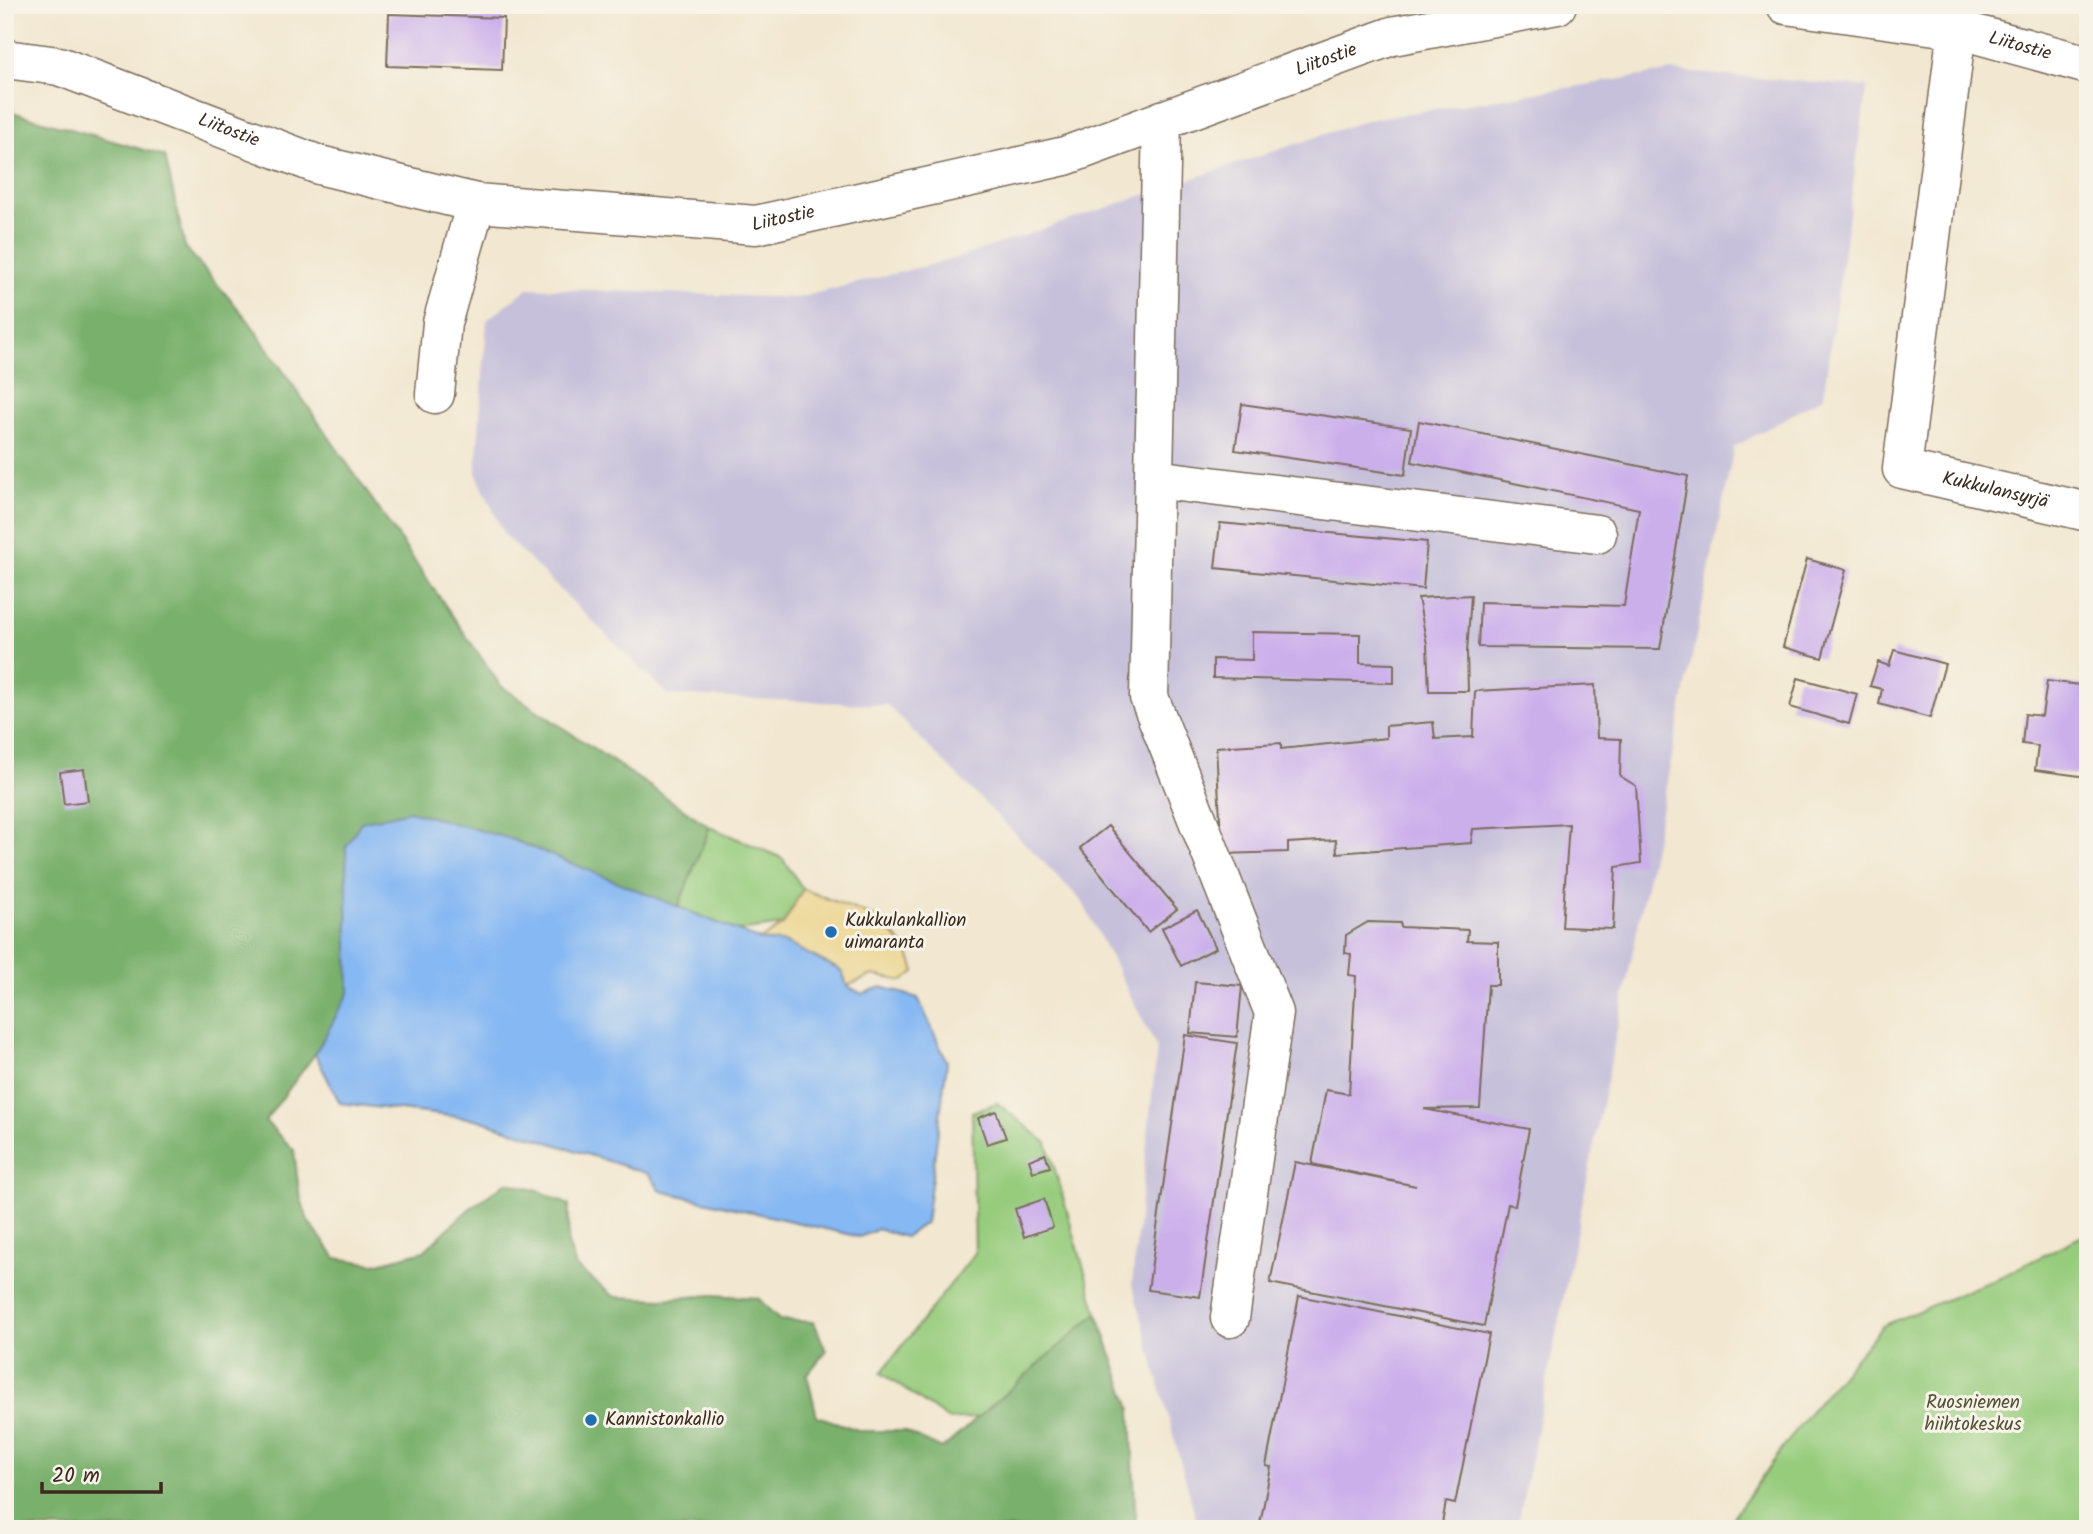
<svg xmlns="http://www.w3.org/2000/svg" width="2093" height="1534" font-family="Kalam,sans-serif">
<style>
.industrial{fill:#c6c0da}
.green{fill:#97cc7d;stroke:#697b4e;stroke-width:2}
.forest{fill:#79b06c;stroke:#5a6d45;stroke-width:2}
.sand{fill:#eeda9e;stroke:#94825e;stroke-width:2}
.water{fill:#86b8f3;stroke:#607188;stroke-width:2}
.building{fill:#cbafeb}
.lines{fill:none;stroke-linecap:round;stroke-linejoin:round}
.minor-casing{stroke:#7b6c5c;stroke-width:41}
.minor{stroke:#fff;stroke-width:38}
.poi-dot{fill:#1f6fb2;stroke:#f7f3e8;stroke-width:2.5}
.labels{text-anchor:middle;dominant-baseline:central;stroke-width:6;stroke-linejoin:round;paint-order:stroke}
.street-label{font-size:19px;fill:#3b2a1e;stroke:#f7f3e8}
.poi-label{font-size:19px;fill:#3b2a1e;stroke:#f7f3e8;text-anchor:start}
.park-label{font-size:19px;fill:#525236;stroke:#f7f3e8}
</style>
<rect width="100%" height="100%" fill="#f7f3e8"/>
<filter id="ink" filterUnits="userSpaceOnUse"><feTurbulence type="fractalNoise" baseFrequency=".0143" numOctaves="2"/><feDisplacementMap in="SourceGraphic" scale="14" xChannelSelector="R" yChannelSelector="G"/><feConvolveMatrix kernelMatrix="1 2 1 2 8 2 1 2 1" color-interpolation-filters="sRGB"/></filter>
<filter id="wash" filterUnits="userSpaceOnUse"><feTurbulence type="fractalNoise" baseFrequency=".00686" numOctaves="4" result="noise"/><feDisplacementMap in="SourceGraphic" scale="28" xChannelSelector="R" yChannelSelector="G"/><feGaussianBlur stdDeviation="1.57" result="paint"/><feColorMatrix in="noise" values="0 0 0 0 0 0 0 0 0 0 0 0 0 0 0 0 0 1.4 0 .05"/><feComposite in="paint" operator="in"/></filter>
<g filter="url(#wash)">
<rect width="100%" height="100%" fill="#f2e7d0"/>
<polygon class="industrial" points="1672,71 1867,87 1823,397 1734,447 1517,1529 1199,1529 1132,1284 1157,1048 1082,901 887,705 668,695 505,536 476,473 487,320 528,288 797,298 957,258 1367,120"/>
<g class="green">
<polygon points="710,827 782,858 803,889 783,925 738,931 678,907"/>
<polygon points="997,1103 1047,1143 1097,1313 1042,1412 949,1420 881,1373 975,1253 972,1112"/>
<polygon points="2088,1233 2088,1529 1724,1529 1808,1414 1882,1326 2000,1277"/>
</g>
<polygon class="forest" points="5,110 165,156 185,247 248,320 501,686 710,827 678,907 511,839 346,847 349,993 315,1054 265,1121 294,1150 299,1192 308,1221 336,1258 375,1264 424,1251 469,1209 507,1182 542,1192 569,1205 568,1243 576,1267 615,1297 662,1299 713,1295 758,1298 779,1320 814,1322 826,1351 807,1375 817,1416 861,1431 904,1431 942,1449 1097,1313 1131,1409 1136,1529 5,1529"/>
<polygon class="sand" points="803,889 877,918 908,950 915,972 903,981 873,975 847,986 842,971 786,943 760,940 783,925"/>
<polygon class="water" points="410,811 511,839 760,940 786,943 842,971 847,986 862,994 882,987 918,998 947,1062 926,1222 905,1237 878,1229 860,1237 661,1191 649,1174 476,1119 340,1103 315,1054 349,993 346,847 361,822"/>
<g id="blocks">
<g class="building">
<polygon points="389,14 504,18 502,70 387,66"/>
<polygon points="1242,404 1411,428 1405,475 1235,450"/>
<polygon points="1419,421 1688,476 1660,649 1478,647 1480,602 1624,606 1639,509 1412,462"/>
<polygon points="1220,523 1427,542 1423,589 1215,568"/>
<polygon points="1807,559 1846,570 1822,658 1783,647"/>
<polygon points="1471,595 1467,652 1468,691 1429,691 1427,644 1418,598"/>
<polygon points="1252,632 1360,634 1360,663 1394,664 1394,683 1213,678 1213,659 1252,660"/>
<polygon points="1894,650 1945,664 1930,718 1879,704 1882,689 1870,686 1878,662 1889,666"/>
<polygon points="1798,678 1857,694 1849,724 1790,707"/>
<polygon points="2047,681 2088,686 2088,777 2035,770 2038,746 2022,744 2025,714 2042,716"/>
<polygon points="1595,685 1597,738 1621,739 1620,776 1636,786 1641,863 1616,867 1613,929 1562,927 1569,824 1473,829 1471,843 1337,853 1336,840 1288,843 1288,852 1222,854 1216,747 1281,743 1281,749 1386,738 1386,726 1433,722 1435,739 1473,737 1475,691"/>
<polygon points="84,769 88,801 64,804 60,772"/>
<polygon points="1108,826 1177,909 1148,932 1080,848"/>
<polygon points="1197,910 1216,948 1181,966 1162,928"/>
<polygon points="1368,922 1400,923 1401,927 1468,930 1467,941 1498,942 1498,985 1488,985 1480,1108 1424,1109 1529,1129 1515,1206 1508,1204 1484,1326 1270,1283 1295,1162 1416,1186 1312,1164 1326,1090 1349,1094 1356,976 1349,975 1351,954 1345,953 1346,935"/>
<polygon points="1195,982 1242,986 1237,1037 1190,1033"/>
<polygon points="1185,1035 1237,1043 1200,1297 1148,1290"/>
<polygon points="996,1111 1006,1138 987,1144 978,1118"/>
<polygon points="1045,1154 1050,1167 1033,1172 1029,1160"/>
<polygon points="1044,1199 1053,1227 1024,1237 1015,1209"/>
<polygon points="1299,1296 1489,1334 1455,1504 1446,1502 1441,1529 1259,1529 1271,1467 1266,1466"/>
</g>
</g>
</g>
<g filter="url(#ink)">
<use href="#blocks" fill-opacity="0" stroke="#7b6c5c" stroke-width="2"/>
<g class="lines">
<g class="minor-casing">
<g id="minor">
<path id="s1" d="M 1786,5 L 1957,29 L 2088,65"/>
<path id="s2" d="M 1957,29 L 1902,469 L 2088,512"/>
<path id="s3" d="M 5,59 L 59,66 L 319,165 L 476,203 L 756,225 L 1065,156 L 1392,36 L 1557,5"/>
<polyline points="1162,120 1149,697 1274,1013 1230,1318"/>
<polyline points="435,394 442,323 476,203"/>
<polyline points="1154,479 1597,534"/>
</g>
</g>
<use href="#minor" class="minor"/>
</g>
</g>
<g class="poi-dot">
<circle cx="831" cy="932" r="7"/>
<circle cx="591" cy="1420" r="7"/>
</g>
<g class="labels">
<g class="street-label">
<text stroke="none"><textPath href="#s1" startOffset="238">Liitostie</textPath></text>
<text stroke="none"><textPath href="#s3" startOffset="1370">Liitostie</textPath></text>
<text stroke="none"><textPath href="#s3" startOffset="236">Liitostie</textPath></text>
<text stroke="none"><textPath href="#s3" startOffset="803">Liitostie</textPath></text>
<text stroke="none"><textPath href="#s2" startOffset="539">Kukkulansyrjä</textPath></text>
</g>
<g class="poi-label">
<text x="845" y="921">Kukkulankallion<tspan x="845" dy="22">uimaranta</tspan></text>
<text x="605" y="1420">Kannistonkallio</text>
</g>
<g class="park-label">
<text x="1973" y="1403">Ruosniemen<tspan x="1973" dy="22">hiihtokeskus</tspan></text>
</g>
</g>
<rect width="2093" height="1534" fill="none" stroke="#f7f3e8" stroke-width="28"/>
<path d="M42 1482v10h119v-10" fill="none" stroke="#3b2a1e" stroke-width="3.5"/>
<text x="52" y="1482" font-size="21" fill="#3b2a1e" stroke="#f7f3e8" stroke-width="5" paint-order="stroke">20 m</text>
</svg>
